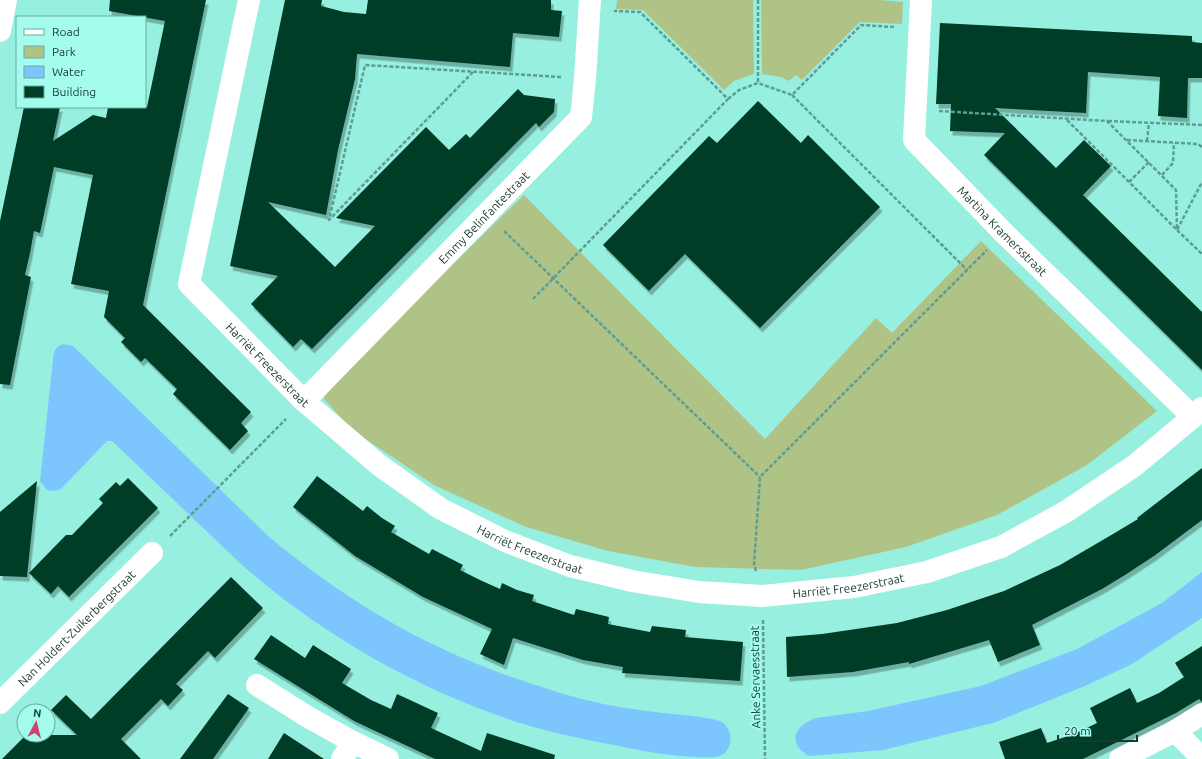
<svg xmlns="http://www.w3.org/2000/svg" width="1202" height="759" font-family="Ubuntu,sans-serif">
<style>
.green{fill:#b0c387}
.water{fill:#7dc6fd}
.building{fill:#003c26;filter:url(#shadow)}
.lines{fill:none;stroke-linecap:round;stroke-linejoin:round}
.path{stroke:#5d9e93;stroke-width:2.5;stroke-dasharray:4 2;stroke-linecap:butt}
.street{stroke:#fff;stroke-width:22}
.labels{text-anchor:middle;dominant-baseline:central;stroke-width:4;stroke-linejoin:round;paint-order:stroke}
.street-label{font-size:12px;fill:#153a35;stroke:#a4fced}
</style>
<defs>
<filter id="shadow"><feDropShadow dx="2.5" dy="4.5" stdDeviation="0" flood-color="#0004"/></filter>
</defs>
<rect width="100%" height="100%" fill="#97efe0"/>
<g class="green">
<polygon points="617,0 753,0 754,74 734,81 724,90 643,10 616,9"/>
<polygon points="761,0 880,0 903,2 902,24 860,22 802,80 796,75 789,81 781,77 762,74"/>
<polygon points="524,195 765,439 876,318 892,333 981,241 1157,411 1087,465 997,515 906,547 801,570 695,567 608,551 526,527 434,485 352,430 324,399 329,383"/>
</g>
<g class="water">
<path d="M 63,344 L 73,346 L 268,536 C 352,606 439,656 545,688 C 557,692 570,696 582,699 C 609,706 636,710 663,713 C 682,715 702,716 720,721 C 735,728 734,754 716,757 C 680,759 644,751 608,744 C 578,738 549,732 520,723 C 418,690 323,636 242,565 L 112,441 L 107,441 L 61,489 L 54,491 L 47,490 L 40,481 L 53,359 C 54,351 55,347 63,344 Z"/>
<path d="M 1202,572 L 1202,618 L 1132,664 L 1085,686 L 993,723 L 883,750 L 809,756 C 786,743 795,725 816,718 L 868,711 L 981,686 L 1077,649 L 1162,603 Z"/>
</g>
<g class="building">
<polygon points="110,0 206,0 143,305 251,412 241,423 248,431 230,450 173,394 177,389 145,358 141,362 121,342 125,338 104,317 109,291 71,284 93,175 54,167 40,233 34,231 30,253 25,275 31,277 10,385 0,384 0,221 24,107 60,107 53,141 93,115 106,118 108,107 147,107 165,21 109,11"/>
<polygon points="285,0 322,0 321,6 344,12 366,14 368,0 551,0 551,10 562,11 559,37 513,33 510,67 357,54 355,79 338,150 326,215 268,202 335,267 375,226 336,218 426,127 449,150 466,134 470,138 518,89 524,95 555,99 554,112 539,127 536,123 312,349 301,339 293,347 251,304 278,276 230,266"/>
<polygon points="940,23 1192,36 1192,42 1202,43 1202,78 1188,78 1187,118 1158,116 1160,77 1118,74 1088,72 1086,113 995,108 1056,168 1084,140 1111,166 1083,195 1202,312 1202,370 984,155 1005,133 950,131 951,104 936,104"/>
<polygon points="758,101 801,143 808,135 880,207 760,328 685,254 649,291 603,245 709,136 717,143"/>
<polygon points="1202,468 1202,520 1154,556 1125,575 1102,589 1032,625 1040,645 998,662 989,640 909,664 909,662 853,672 787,677 786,637 822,634 897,623 947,610 1004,591 1060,565 1113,534 1138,519 1137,518"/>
<polygon points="317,476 363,511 367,506 382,518 395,526 391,532 429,554 432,549 463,565 460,570 480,580 500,589 502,583 517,590 534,595 532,601 574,615 576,609 609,617 608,624 650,632 652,626 686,630 685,637 743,642 740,681 622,673 623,667 583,660 513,638 504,665 480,654 492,629 423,597 355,556 293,507"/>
<polygon points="128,478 158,508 69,597 58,586 51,594 29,573 66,535 72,535 103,503 99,499 116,482 120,486"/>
<polygon points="37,481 27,577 0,576 0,512"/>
<polygon points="231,577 263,608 215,658 208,651 176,684 183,690 168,706 161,699 121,739 141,759 2,759 26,735 77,735 51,710 66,695 91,719"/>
<polygon points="271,635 305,658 313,645 351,669 342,683 371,700 391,709 397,694 438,713 431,728 481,751 487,733 555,755 554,759 435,759 354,721 254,659"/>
<polygon points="1202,646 1202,702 1199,699 1176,713 1083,759 1005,759 999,742 1041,728 1047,743 1074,734 1097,723 1090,708 1130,688 1137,703 1159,693 1184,677 1175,663"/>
<polygon points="228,694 249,708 213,759 180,759"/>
<polygon points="284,733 324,759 268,759"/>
</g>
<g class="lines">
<g class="path">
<polyline points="758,0 758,83"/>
<polyline points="473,72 329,220 365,65 561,77"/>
<polyline points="792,95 967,270"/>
<polyline points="728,99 739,90 758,83 792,95 861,25 894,27"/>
<polyline points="939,111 1107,121 1176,190 1177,230 1202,254"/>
<polyline points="1067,120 1177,230 1202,182"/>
<polyline points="1108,121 1202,125"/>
<polyline points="1127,140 1198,144 1202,147"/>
<polyline points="1147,141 1149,123"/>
<polyline points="1162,175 1173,163 1174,143"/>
<polyline points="1129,182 1149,162"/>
<polyline points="504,231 760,477"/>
<polyline points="533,299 728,99 640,12 614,11"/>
<polyline points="170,536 286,419"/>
<polyline points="756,571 754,564 760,477 987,250"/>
<polyline points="763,620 765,759"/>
</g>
<g class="street">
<path id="s1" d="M 249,0 L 189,284 L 304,401 L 379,465 L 441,509 L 505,541 L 570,566 L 632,581 L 699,592 L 762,596 L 854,587 L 927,572 L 1001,547 L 1067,511 L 1134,466 L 1193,417 L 1202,408"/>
<path id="s2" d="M 921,0 L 914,140 L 1004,233 L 1193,417"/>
<polyline points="0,31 6,0"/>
<path id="s3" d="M 304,401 L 581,117 L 585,79 L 590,0"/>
<polyline points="257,685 308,717 353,742"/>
<path id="s4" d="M 0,703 L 152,553"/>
<polyline points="1175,731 1202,758"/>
<polyline points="342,759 353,742 388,759"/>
<polyline points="1120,759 1175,731 1202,714"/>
</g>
</g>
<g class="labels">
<g class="street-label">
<text stroke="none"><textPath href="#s3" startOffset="257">Emmy Belinfantestraat</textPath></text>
<text stroke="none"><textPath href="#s2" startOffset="267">Martina Kramersstraat</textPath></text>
<text stroke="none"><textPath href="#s1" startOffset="403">Harriët Freezerstraat</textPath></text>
<text stroke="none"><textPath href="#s1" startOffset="727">Harriët Freezerstraat</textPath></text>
<text stroke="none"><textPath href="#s1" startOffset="1052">Harriët Freezerstraat</textPath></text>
<text stroke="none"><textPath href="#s4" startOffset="107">Nan Holdert-Zuikerbergstraat</textPath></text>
<text transform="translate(755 677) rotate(-91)">Anke Servaesstraat</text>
</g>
</g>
<rect x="16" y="16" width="130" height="92" fill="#a4fced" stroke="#6baea3"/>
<rect x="24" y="29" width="20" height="6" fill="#ffffff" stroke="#6baea3"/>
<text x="52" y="36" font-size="12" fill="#153a35">Road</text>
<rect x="24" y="46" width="20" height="12" fill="#b0c387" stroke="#6baea3"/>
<text x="52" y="56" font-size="12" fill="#153a35">Park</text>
<rect x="24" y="66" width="20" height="12" fill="#7dc6fd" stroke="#6baea3"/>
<text x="52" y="76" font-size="12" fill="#153a35">Water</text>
<rect x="24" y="86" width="20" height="12" fill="#003c26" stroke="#6baea3"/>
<text x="52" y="96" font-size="12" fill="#153a35">Building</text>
<g transform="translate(36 723) rotate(7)"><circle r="19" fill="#a4fced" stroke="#6baea3"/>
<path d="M0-3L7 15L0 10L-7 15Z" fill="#cd4175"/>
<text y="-6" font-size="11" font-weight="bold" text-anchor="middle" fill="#153a35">N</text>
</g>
<path d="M1058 735v6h79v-6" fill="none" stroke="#153a35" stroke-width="2"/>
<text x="1064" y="735" font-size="12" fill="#153a35" stroke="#a4fced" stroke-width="3" paint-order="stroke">20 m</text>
</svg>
